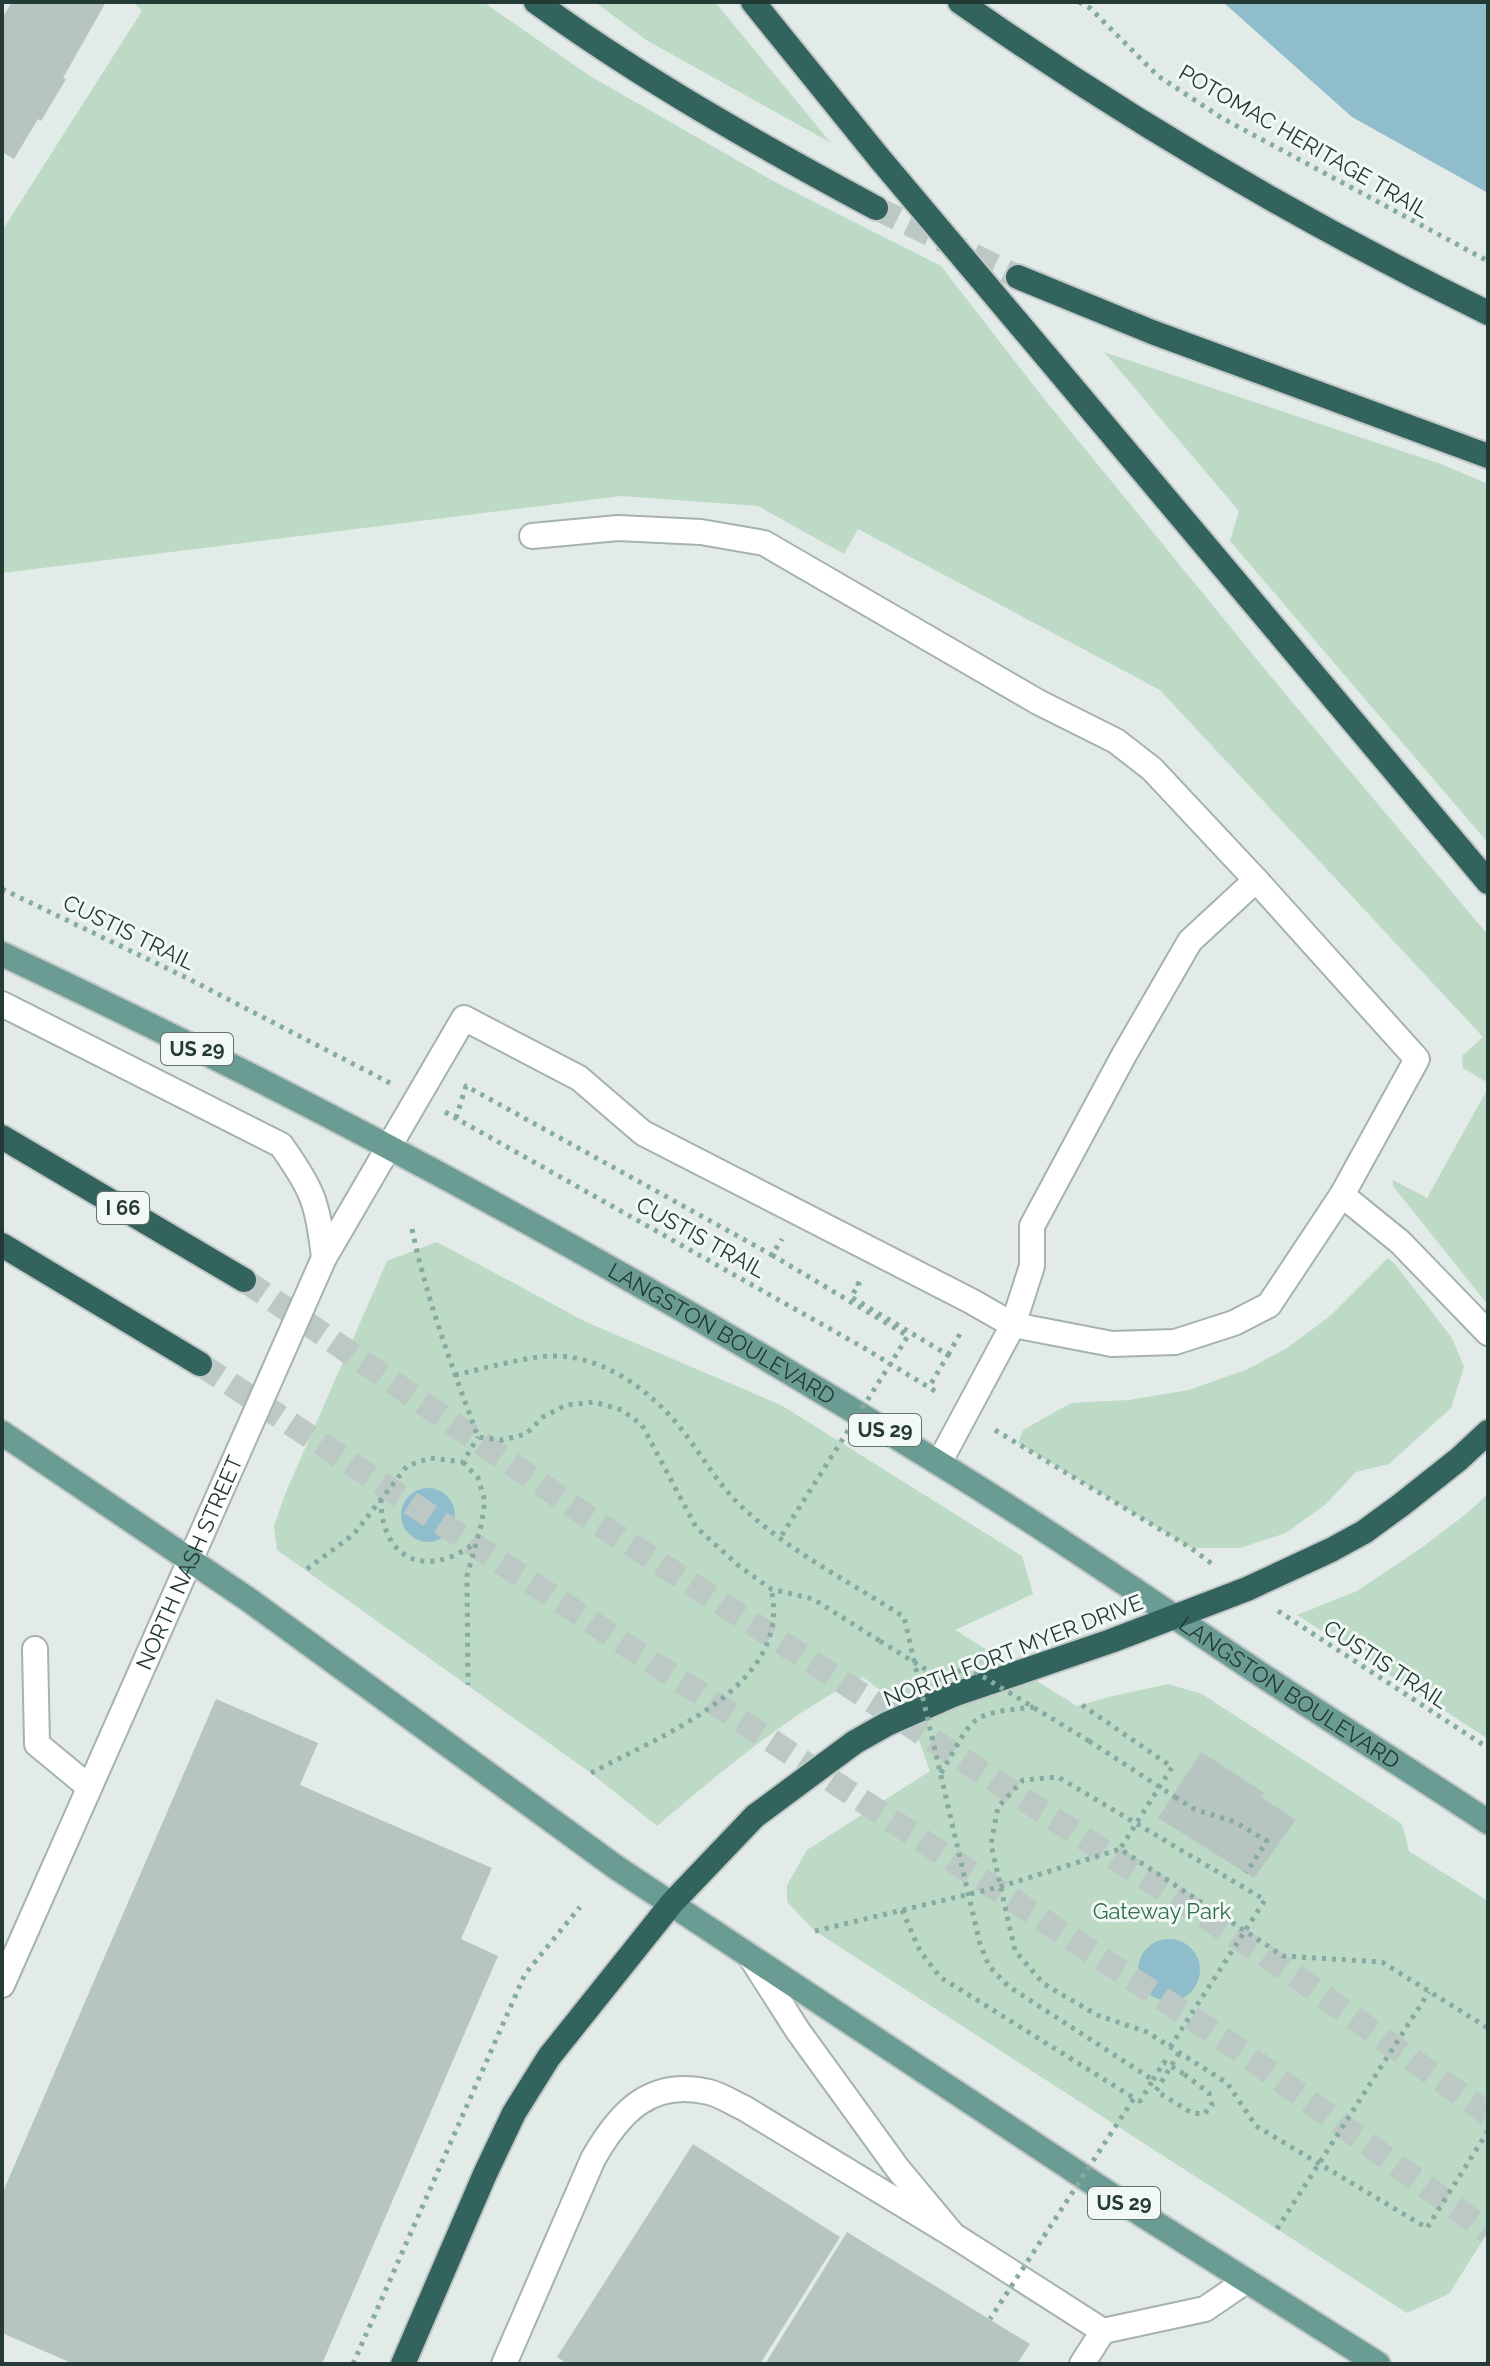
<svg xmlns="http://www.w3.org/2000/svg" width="1490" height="2366" font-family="Raleway,sans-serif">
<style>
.green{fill:#bddac7}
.water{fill:#8fbdcb}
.building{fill:#b7c5c1}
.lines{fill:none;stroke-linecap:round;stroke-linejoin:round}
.highway-tunnel{stroke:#bcc8c4;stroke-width:24;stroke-dasharray:24 12;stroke-linecap:butt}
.minor-casing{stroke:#a5b2ae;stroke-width:28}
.major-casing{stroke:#c2c8c7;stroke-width:28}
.highway-casing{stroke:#c2c8c7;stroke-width:28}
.path{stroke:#85aba2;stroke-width:5;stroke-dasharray:4 6;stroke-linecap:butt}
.minor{stroke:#fff;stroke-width:24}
.major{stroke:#6a9c93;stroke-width:24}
.highway{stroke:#32635d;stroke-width:24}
.highway-bridge-casing{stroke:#c2c8c7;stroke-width:28;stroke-linecap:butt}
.path-bridge{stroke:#85aba2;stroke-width:5;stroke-dasharray:4 6;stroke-linecap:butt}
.highway-bridge{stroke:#32635d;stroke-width:24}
.labels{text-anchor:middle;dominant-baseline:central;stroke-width:6;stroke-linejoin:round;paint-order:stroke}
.shield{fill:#f2f8f5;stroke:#62736f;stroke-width:2}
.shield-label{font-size:20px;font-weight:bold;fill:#243a36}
.street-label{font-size:22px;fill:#243a36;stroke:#f2f8f5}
.park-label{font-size:22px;fill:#326d4d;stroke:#f2f8f5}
</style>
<rect width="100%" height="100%" fill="#e2ebe7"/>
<g class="green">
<polygon points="133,2 483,2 590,76 773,181 941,266 1041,395 1277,684 1488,935 1488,1083 1463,1068 1462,1056 1483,1037 1160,690 858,529 844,554 758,506 621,496 2,573 2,231 142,11"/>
<polygon points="595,2 715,2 831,143 646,40"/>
<polygon points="1104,352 1441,464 1488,484 1488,843 1230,541 1239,511"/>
<polygon points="1488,1088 1488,1305 1393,1186 1393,1180 1427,1198"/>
<path d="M 437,1242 L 586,1322 L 781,1405 L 1022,1556 L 1033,1594 L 955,1630 L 1077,1706 L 1113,1696 L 1168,1684 L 1202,1694 L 1402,1824 L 1409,1851 L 1488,1901 L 1488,2232 L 1449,2294 L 1407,2313 L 815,1931 L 787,1902 L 787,1885 L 807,1850 L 930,1771 L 908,1710 L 862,1677 C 786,1716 722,1771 657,1826 L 591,1773 L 277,1550 L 274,1526 L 286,1492 L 387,1261 Z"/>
<polygon points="1388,1258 1395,1264 1452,1338 1464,1367 1451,1408 1389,1464 1356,1472 1326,1504 1286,1533 1240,1548 1191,1548 1018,1443 1023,1430 1071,1403 1129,1400 1189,1390 1248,1369 1287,1348 1330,1316"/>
<polygon points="1488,1494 1488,1739 1297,1615 1357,1591 1424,1546 1466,1514"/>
</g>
<g class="water">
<polygon points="1223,2 1488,2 1488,193 1352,117"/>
<circle cx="428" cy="1515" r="27"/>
<circle cx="1169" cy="1970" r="31"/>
</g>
<g class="building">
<polygon points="12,2 106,2 63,78 66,79 41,121 38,119 14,159 2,152 2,18"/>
<polygon points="216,1699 318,1743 300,1785 492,1868 461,1939 498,1956 322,2364 74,2364 2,2333 2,2194"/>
<polygon points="1201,1752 1265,1793 1261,1797 1296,1820 1254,1878 1158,1818"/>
<polygon points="693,2144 840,2237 760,2364 568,2364 557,2357"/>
<polygon points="847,2232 1030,2344 1017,2364 765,2364"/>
</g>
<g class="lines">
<g class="highway-tunnel">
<polyline points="876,208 1018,277"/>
<polyline points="244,1280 596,1522 1284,1968 1488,2114"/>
<polyline points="200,1364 1228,2042 1488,2232"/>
</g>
<g class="minor-casing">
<g id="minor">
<polyline points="532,536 618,528 701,532 764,543 1038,702 1116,741 1152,769 1256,880"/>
<path d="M 2,1004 L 281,1145 C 313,1190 318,1203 324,1258"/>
<polyline points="939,1463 1013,1325 1112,1344 1175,1342 1234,1323 1269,1305 1342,1195 1400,1242 1488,1333"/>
<polyline points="35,1649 37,1744 89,1787"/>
<polyline points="750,1956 798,2031 898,2169 953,2235 1103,2331"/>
<path id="s1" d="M 2,1985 L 324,1258 L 464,1018 L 579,1078 L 643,1133 L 971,1301 L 1013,1325 L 1032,1266 L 1032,1226 L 1124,1055 L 1190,941 L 1256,880 L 1417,1059 L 1342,1195"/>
<path d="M 504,2364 L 593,2159 C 619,2113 650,2078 709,2092 C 721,2095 733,2103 744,2108 L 953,2235"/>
<polyline points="1082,2364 1103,2331 1205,2309 1246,2281"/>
</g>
</g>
<g class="major-casing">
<g id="major">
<path id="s2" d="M 2,954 C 323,1105 636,1275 937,1462 C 1043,1527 1145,1597 1248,1666 C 1328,1719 1408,1769 1488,1822"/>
<polyline points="2,1433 249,1600 617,1868 1111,2195 1378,2364"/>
</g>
</g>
<g class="highway-casing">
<g id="highway">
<path d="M 536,2 C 644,80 759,145 876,208"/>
<polyline points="753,2 880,159"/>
<path d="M 960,2 C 1128,120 1304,223 1488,313"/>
<polyline points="1018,277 1152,332 1488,456"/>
<polyline points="1046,356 1488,882"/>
<polyline points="2,1137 244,1280"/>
<polyline points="2,1245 200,1364"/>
<polyline points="403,2364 485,2174 514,2113 549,2057 672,1903 755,1816 855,1742 887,1724 953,1695 1111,1641 1247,1589 1331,1550 1364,1532 1401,1505 1459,1459 1488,1432"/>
</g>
</g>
<g class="path">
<polyline points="1079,2 1090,8 1158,76 1222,118 1488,261"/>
<polyline points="2,889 189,979 390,1083"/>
<polyline points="445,1112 864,1348 940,1394"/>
<polyline points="456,1118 466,1086 772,1255 782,1239"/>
<path d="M 412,1229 C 427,1301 453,1369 478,1437 L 502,1440 L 526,1434 L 543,1417 L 566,1405 L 594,1402 L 622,1410 L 642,1425 L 696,1527 L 739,1566 L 771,1589 L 813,1599 L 880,1641"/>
<polyline points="856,1283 859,1284 851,1297 948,1355 929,1387"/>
<polyline points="948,1355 961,1332"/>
<polyline points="995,1430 1191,1548 1215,1566"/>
<polyline points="463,1462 478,1478 485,1501 481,1526 467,1576 468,1685"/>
<path d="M 381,1499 C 381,1562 429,1579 476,1542"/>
<polyline points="307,1569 354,1534 407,1466 430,1458 463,1462 478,1437"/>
<polyline points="1278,1611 1488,1748"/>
<polyline points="1082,1705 1172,1767 1120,1849"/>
<polyline points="1089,1741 1106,1752"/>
<path d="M 591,1773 C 659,1736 794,1687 771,1589"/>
<polyline points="1175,1797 1194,1809 1235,1822 1267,1841 1246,1873"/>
<polyline points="902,1910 920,1951 940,1977 1134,2098"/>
<polyline points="815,1931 999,1887 1120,1849 1283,1956 1382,1962 1488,2028"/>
<polyline points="1170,2047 1265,1900 1058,1777 1023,1780 998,1807 991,1844 1015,1951 1044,1984 1097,2015 1147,2032 1227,2083 1256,2126 1427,2228 1488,2131"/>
<polyline points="1179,2053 1156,2091 1192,2113 1204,2114 1212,2105 1209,2093 1184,2074"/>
<polyline points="1277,2229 1429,1992"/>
<polyline points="353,2364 525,1974 580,1907"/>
</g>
<use href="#minor" class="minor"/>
<use href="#major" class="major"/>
<use href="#highway" class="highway"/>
<g class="highway-bridge-casing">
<polyline id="highway-bridge" points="880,159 1046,356"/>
</g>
<g class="path-bridge">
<polyline points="772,1255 908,1336 780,1538"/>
<path d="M 455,1375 C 482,1369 510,1361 538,1357 C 596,1349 649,1388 683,1431 C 703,1457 719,1486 743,1508 C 790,1552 850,1582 904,1617 L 980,1944 L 989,1966 L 1008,1986 L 1153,2080 L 1140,2101 L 1134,2098 L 990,2319"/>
<polyline points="880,1641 943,1680 967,1667 1089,1741"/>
<polyline points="1106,1752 1175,1797"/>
<path d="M 941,1773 C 975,1716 966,1714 1034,1707"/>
<polyline points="1153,2080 1164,2062 1184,2074"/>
</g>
<use href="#highway-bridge" class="highway-bridge"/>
</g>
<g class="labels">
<g class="shield">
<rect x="161" y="1033" width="72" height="32" rx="6"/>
<rect x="97" y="1192" width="52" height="32" rx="6"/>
<rect x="849" y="1414" width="72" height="32" rx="6"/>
<rect x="1088" y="2187" width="72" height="32" rx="6"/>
</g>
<g class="shield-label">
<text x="197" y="1049">US 29</text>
<text x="123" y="1208">I 66</text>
<text x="885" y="1430">US 29</text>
<text x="1124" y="2203">US 29</text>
</g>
<g class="street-label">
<text transform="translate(1304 141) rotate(30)">POTOMAC HERITAGE TRAIL</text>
<text transform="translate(129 932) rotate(26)">CUSTIS TRAIL</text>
<text transform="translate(701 1237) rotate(29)">CUSTIS TRAIL</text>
<text stroke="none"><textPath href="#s2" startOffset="814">LANGSTON BOULEVARD</textPath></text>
<text stroke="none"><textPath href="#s1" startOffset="462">NORTH NASH STREET</textPath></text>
<text transform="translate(1013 1650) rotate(-21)">NORTH FORT MYER DRIVE</text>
<text transform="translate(1386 1664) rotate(33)">CUSTIS TRAIL</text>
<text stroke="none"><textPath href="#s2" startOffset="1486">LANGSTON BOULEVARD</textPath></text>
</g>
<g class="park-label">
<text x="1162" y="1911">Gateway Park</text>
</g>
</g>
<rect width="1490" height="2366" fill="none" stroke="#243a36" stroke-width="8"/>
</svg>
